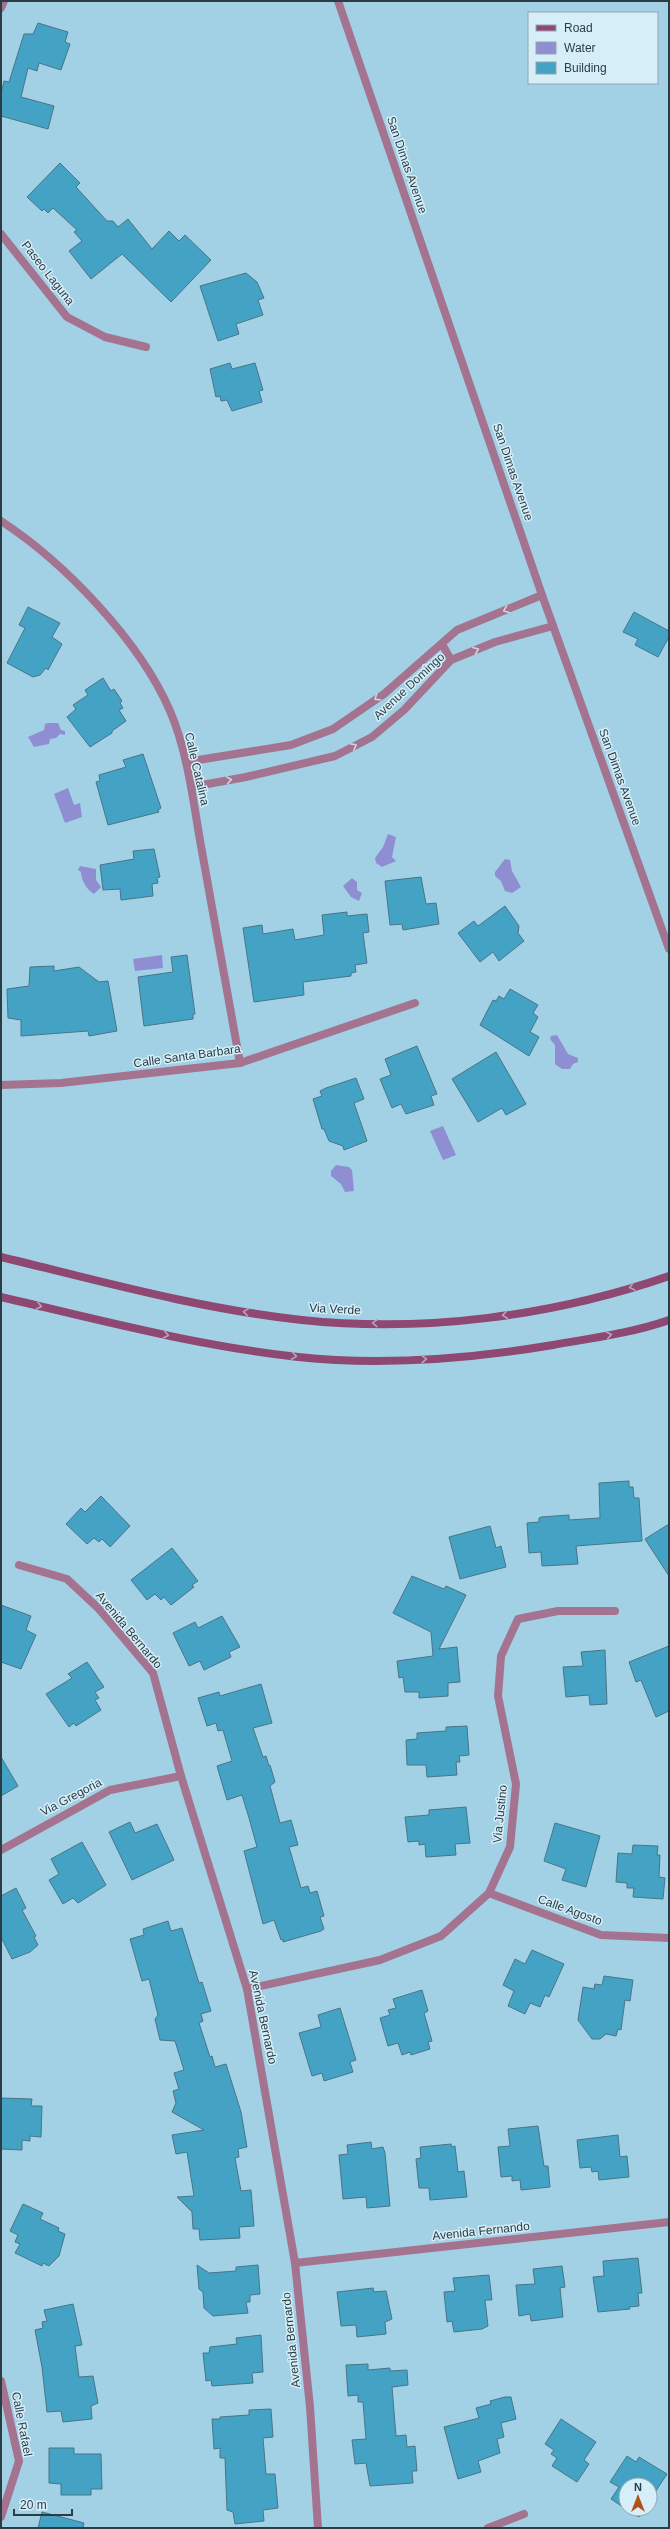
<svg xmlns="http://www.w3.org/2000/svg" width="670" height="2529" font-family="Arial,sans-serif">
<style>
.water{fill:#908ed3}
.building{fill:#44a3c4;stroke:#487587}
.lines{fill:none;stroke-linecap:round;stroke-linejoin:round}
.minor{stroke:#a4738f;stroke-width:8}
.tertiary{stroke:#a4738f;stroke-width:8}
.secondary{stroke:#8e4872;stroke-width:8}
.oneway{stroke:#ccd5e3}
.oneway2{stroke:#b6a3bc}
.labels{text-anchor:middle;dominant-baseline:central;stroke-width:3;stroke-linejoin:round;paint-order:stroke}
.street-label{font-size:12px;fill:#2a3d45;stroke:#d6eef8}
</style>
<rect width="100%" height="100%" fill="#a2d1e5"/>
<g class="water">
<polygon points="48,723 58,723 61,730 65,731 65,735 60,734 56,738 50,739 49,744 34,747 28,737 44,730 45,724"/>
<polygon points="68,788 74,805 80,803 82,817 65,823 54,794"/>
<polygon points="388,834 396,837 392,857 396,861 382,867 376,863 375,858 383,847"/>
<polygon points="505,859 510,860 512,871 521,887 512,893 505,891 501,881 495,876 495,872"/>
<path d="M 80,866 L 96,869 L 96,880 L 101,887 L 94,894 C 87,890 81,880 81,872 L 78,870 Z"/>
<polygon points="352,878 357,882 357,890 362,893 359,901 351,897 343,886"/>
<polygon points="162,955 163,968 135,971 133,959"/>
<polygon points="557,1035 568,1054 578,1058 578,1062 573,1064 570,1069 562,1069 555,1064 555,1045 550,1039 551,1036"/>
<polygon points="443,1126 456,1155 443,1160 430,1131"/>
<polygon points="336,1165 349,1167 352,1170 354,1191 345,1192 341,1184 331,1176 331,1171"/>
</g>
<g class="building">
<polygon points="38,23 68,32 65,42 70,44 61,70 39,63 37,71 28,68 21,97 54,106 48,129 1,116 1,93 4,81 9,82 24,34 33,34"/>
<polygon points="60,163 80,183 76,187 107,221 113,221 118,227 128,219 152,249 169,231 179,241 185,235 211,260 171,302 122,254 91,279 69,251 82,241 74,232 77,230 53,208 48,213 44,209 42,211 27,197"/>
<polygon points="246,273 257,282 264,298 258,300 263,315 236,324 239,334 218,341 200,286"/>
<polygon points="230,363 232,369 255,363 263,390 259,391 262,402 232,411 227,400 221,401 220,396 216,397 210,369"/>
<polygon points="28,607 60,623 52,637 62,644 48,670 46,668 40,675 33,677 7,663 25,628 19,625"/>
<polygon points="634,612 669,631 669,637 658,657 635,645 638,639 623,632"/>
<polygon points="103,678 111,691 114,689 122,701 120,703 123,708 119,710 126,721 112,731 112,733 90,747 67,717 76,709 73,705 88,695 85,690"/>
<polygon points="143,754 161,808 158,810 159,812 108,825 96,782 100,781 99,775 126,767 123,760"/>
<polygon points="154,849 160,877 157,878 158,883 152,884 153,896 121,900 120,889 103,890 100,865 134,859 133,851"/>
<polygon points="421,877 426,904 436,903 439,924 403,930 402,924 390,925 385,881"/>
<polygon points="505,906 519,926 518,933 524,941 499,961 493,952 480,962 458,933 474,921 478,926"/>
<polygon points="347,912 347,916 367,914 369,932 363,933 367,963 355,965 356,972 351,973 351,976 303,982 304,995 254,1002 243,928 262,925 263,934 293,929 295,940 324,935 322,915"/>
<polygon points="187,955 195,1014 193,1014 193,1019 144,1026 138,977 173,972 171,957"/>
<polygon points="54,966 54,971 79,967 99,982 108,981 117,1031 89,1036 88,1031 21,1036 21,1020 8,1018 7,989 29,986 30,967"/>
<polygon points="510,989 538,1005 533,1013 538,1017 530,1032 539,1037 529,1056 480,1025 493,1000 496,1001 499,996 504,999"/>
<polygon points="417,1046 437,1094 431,1096 434,1105 406,1114 401,1104 392,1108 380,1079 391,1075 385,1059"/>
<polygon points="496,1052 526,1104 506,1115 502,1108 478,1122 452,1079"/>
<polygon points="356,1078 364,1099 354,1103 367,1141 344,1150 343,1146 329,1141 324,1129 322,1129 313,1099 322,1096 320,1091 326,1088"/>
<polygon points="629,1481 629,1487 633,1487 634,1498 639,1498 642,1541 576,1546 578,1564 542,1566 541,1552 529,1553 527,1523 539,1522 539,1518 541,1517 569,1515 569,1520 600,1518 599,1483"/>
<polygon points="101,1496 130,1526 110,1547 102,1539 99,1542 94,1538 87,1544 66,1524 81,1508 85,1512"/>
<polygon points="669,1524 669,1576 645,1539"/>
<polygon points="490,1526 496,1548 501,1546 506,1567 460,1579 449,1537"/>
<polygon points="172,1548 198,1581 192,1585 194,1587 171,1605 164,1597 161,1600 155,1594 147,1600 131,1580"/>
<polygon points="412,1576 444,1589 446,1586 466,1595 439,1649 457,1647 460,1682 448,1683 448,1696 419,1698 419,1692 405,1692 403,1677 399,1678 397,1661 433,1656 431,1632 393,1613"/>
<polygon points="1,1605 31,1616 26,1630 36,1635 21,1669 1,1662"/>
<polygon points="222,1616 240,1647 229,1652 231,1657 204,1670 200,1661 189,1666 173,1633 195,1622 198,1628"/>
<polygon points="669,1646 669,1711 656,1717 641,1680 636,1682 629,1662"/>
<polygon points="605,1650 607,1704 590,1705 589,1695 566,1697 563,1667 583,1666 581,1652"/>
<polygon points="87,1662 104,1687 95,1692 99,1698 95,1700 101,1710 76,1726 74,1723 69,1727 46,1694 72,1678 68,1674"/>
<polygon points="261,1684 272,1723 253,1728 263,1757 266,1756 269,1766 270,1765 275,1782 270,1786 280,1823 291,1820 298,1845 289,1847 301,1888 308,1886 310,1893 317,1891 324,1916 320,1917 324,1929 321,1931 283,1942 283,1939 281,1940 274,1920 263,1924 244,1851 257,1847 249,1818 242,1795 227,1800 217,1766 232,1761 223,1730 218,1731 216,1723 207,1726 198,1698 219,1692 220,1696"/>
<polygon points="467,1726 469,1755 459,1756 460,1762 456,1762 457,1775 427,1777 426,1765 407,1765 406,1740 417,1739 417,1733 446,1731 446,1727"/>
<polygon points="1,1757 18,1786 1,1796"/>
<polygon points="466,1807 470,1843 455,1844 456,1855 426,1857 425,1844 419,1845 419,1841 408,1842 405,1817 429,1815 429,1810"/>
<polygon points="130,1822 135,1833 157,1824 174,1860 132,1880 109,1832"/>
<polygon points="555,1823 600,1836 586,1887 562,1880 566,1869 544,1861"/>
<polygon points="82,1842 106,1885 78,1903 73,1898 63,1904 49,1880 59,1874 51,1859"/>
<polygon points="633,1845 658,1846 657,1855 660,1855 659,1877 665,1878 663,1899 633,1897 634,1888 627,1888 627,1883 616,1882 618,1853 632,1854"/>
<polygon points="16,1888 26,1908 22,1910 36,1936 34,1937 38,1945 30,1952 12,1959 1,1937 1,1896"/>
<polygon points="168,1921 171,1931 182,1928 199,1983 202,1982 211,2011 201,2014 203,2021 199,2023 210,2057 212,2056 215,2067 226,2064 241,2112 247,2147 238,2149 239,2157 235,2158 241,2191 251,2190 254,2226 239,2227 240,2238 200,2240 199,2229 193,2229 192,2212 177,2197 194,2196 187,2152 176,2154 172,2135 204,2130 172,2112 176,2103 173,2091 179,2089 174,2073 184,2070 175,2041 160,2040 155,2019 158,2015 149,1979 142,1981 130,1939 144,1935 143,1929"/>
<polygon points="532,1950 564,1964 549,1997 545,1995 540,2007 530,2003 525,2014 508,2006 514,1991 503,1985 515,1959 525,1964"/>
<polygon points="604,1976 633,1980 630,2001 625,2000 621,2030 618,2029 616,2036 606,2034 600,2039 592,2039 578,2020 583,1987 594,1989 595,1984 602,1985"/>
<polygon points="422,1990 428,2011 424,2013 432,2041 428,2042 430,2049 411,2055 410,2052 402,2055 398,2043 388,2046 380,2018 390,2015 388,2010 396,2008 393,1999"/>
<polygon points="340,2008 356,2060 350,2062 353,2072 324,2081 322,2073 312,2076 299,2033 321,2027 318,2015"/>
<polygon points="1,2098 32,2099 31,2106 42,2106 41,2137 30,2136 30,2141 22,2140 22,2150 1,2149"/>
<polygon points="538,2126 544,2166 548,2166 550,2187 521,2190 520,2180 512,2181 512,2176 501,2177 498,2147 510,2146 508,2129"/>
<polygon points="618,2135 620,2157 627,2156 629,2177 599,2180 598,2171 592,2172 591,2167 580,2168 577,2140"/>
<polygon points="371,2142 372,2149 383,2147 385,2153 390,2206 367,2208 366,2197 343,2199 339,2155 348,2154 347,2145"/>
<polygon points="451,2144 452,2147 455,2146 458,2172 464,2171 467,2197 430,2200 429,2188 419,2188 416,2159 421,2158 420,2147"/>
<polygon points="23,2204 43,2213 40,2219 59,2228 58,2231 65,2234 59,2256 49,2266 43,2263 42,2266 15,2253 20,2244 15,2242 18,2235 10,2231"/>
<polygon points="638,2258 642,2293 638,2293 639,2306 629,2307 630,2309 598,2312 593,2277 604,2276 603,2261"/>
<polygon points="197,2265 209,2273 236,2271 236,2267 258,2265 260,2294 250,2295 250,2302 246,2302 248,2313 213,2316 204,2308 203,2292 199,2289"/>
<polygon points="562,2266 565,2287 560,2288 563,2317 531,2321 530,2314 519,2316 516,2285 535,2284 533,2269"/>
<polygon points="489,2275 492,2300 485,2300 488,2326 482,2329 454,2332 452,2321 447,2322 444,2292 455,2291 453,2278"/>
<polygon points="373,2288 374,2292 386,2291 392,2319 385,2322 386,2334 357,2337 356,2325 341,2326 337,2292"/>
<polygon points="73,2304 82,2345 75,2346 79,2377 93,2376 98,2403 91,2406 92,2419 63,2422 61,2411 47,2412 42,2367 35,2330 43,2328 42,2322 47,2321 44,2310"/>
<polygon points="261,2335 263,2372 252,2373 253,2383 212,2386 211,2380 206,2381 203,2353 209,2353 210,2347 237,2344 236,2338"/>
<polygon points="368,2364 368,2370 390,2368 390,2371 407,2370 408,2385 392,2387 396,2436 406,2435 407,2447 415,2446 417,2471 412,2471 413,2483 370,2486 366,2463 355,2464 352,2440 366,2439 363,2402 358,2402 358,2395 348,2396 346,2365"/>
<polygon points="505,2397 511,2397 516,2419 501,2423 504,2437 497,2439 500,2453 478,2461 481,2472 458,2479 444,2427 479,2418 476,2408 491,2404 490,2401"/>
<polygon points="271,2409 273,2437 263,2438 266,2474 275,2474 278,2508 263,2510 264,2521 235,2524 233,2512 227,2510 225,2458 220,2458 220,2448 214,2449 212,2419 220,2419 220,2417 249,2415 249,2410"/>
<polygon points="561,2419 596,2442 584,2460 589,2464 577,2482 552,2466 557,2458 551,2454 554,2450 545,2444"/>
<polygon points="49,2448 74,2448 74,2454 101,2454 102,2489 91,2489 91,2495 61,2495 61,2484 49,2483"/>
<polygon points="627,2456 636,2462 639,2457 667,2474 650,2500 650,2485 626,2485 626,2509 611,2499 619,2487 610,2482"/>
<polygon points="626,2509 644,2509 639,2517"/>
<polygon points="42,2512 84,2523 83,2528 38,2528"/>
</g>
<g class="lines">
<g class="minor">
<polyline points="1,8 4,1"/>
<polyline points="1,234 67,317 105,337 146,347"/>
<path d="M 1,521 C 64,562 140,641 170,711 C 188,753 193,801 201,846 C 214,918 227,990 240,1063"/>
<polyline points="442,644 451,660"/>
<polyline points="186,762 291,745 333,729 384,694 457,630 542,595"/>
<polyline points="191,787 246,777 335,756 372,737 404,710 451,660 495,642 553,626"/>
<polyline points="1,1085 61,1083 240,1063 415,1003"/>
<polyline points="19,1565 67,1579 98,1608 153,1673 181,1776 247,1989 295,2263 310,2407 318,2528"/>
<polyline points="1,1850 110,1790 181,1776"/>
<polyline points="489,1893 601,1935 669,1938"/>
<polyline points="247,1989 380,1960 441,1936 489,1893 510,1847 516,1784 498,1696 501,1656 518,1619 558,1611 615,1611"/>
<polyline points="295,2263 669,2222"/>
<polyline points="1,2517 19,2461 1,2381"/>
<polyline points="488,2528 524,2514"/>
</g>
<polyline class="tertiary" points="338,1 542,595 669,949"/>
<g class="secondary">
<path d="M 1,1257 C 100,1281 200,1309 302,1320 C 425,1333 553,1316 669,1276"/>
<path d="M 1,1297 C 99,1320 198,1346 298,1357 C 383,1366 469,1359 553,1345 C 592,1338 632,1333 669,1320"/>
</g>
</g>
<defs><path id="oneway-chevron" d="M-2-3.5L2.5 0L-2 3.5" fill="none" stroke-width="1.6" stroke-linecap="round" stroke-linejoin="round"/></defs>
<g class="oneway">
<use href="#oneway-chevron" transform="translate(506 610) rotate(157)"/>
<use href="#oneway-chevron" transform="translate(476 650) rotate(-23)"/>
<use href="#oneway-chevron" transform="translate(377 698) rotate(146)"/>
<use href="#oneway-chevron" transform="translate(354 746) rotate(-28)"/>
<use href="#oneway-chevron" transform="translate(229 780) rotate(-10)"/>
</g>
<g class="oneway2">
<use href="#oneway-chevron" transform="translate(632 1287) rotate(166)"/>
<use href="#oneway-chevron" transform="translate(39 1306) rotate(13)"/>
<use href="#oneway-chevron" transform="translate(246 1312) rotate(-172)"/>
<use href="#oneway-chevron" transform="translate(505 1315) rotate(172)"/>
<use href="#oneway-chevron" transform="translate(375 1323) rotate(-177)"/>
<use href="#oneway-chevron" transform="translate(166 1335) rotate(13)"/>
<use href="#oneway-chevron" transform="translate(609 1335) rotate(-11)"/>
<use href="#oneway-chevron" transform="translate(294 1356) rotate(8)"/>
<use href="#oneway-chevron" transform="translate(424 1359) rotate(-4)"/>
</g>
<g class="labels">
<g class="street-label">
<text transform="translate(407 165) rotate(71)">San Dimas Avenue</text>
<text transform="translate(48 273) rotate(52)">Paseo Laguna</text>
<text transform="translate(513 472) rotate(71)">San Dimas Avenue</text>
<text transform="translate(409 686) rotate(-43)">Avenue Domingo</text>
<text transform="translate(197 769) rotate(77)">Calle Catalina</text>
<text transform="translate(620 777) rotate(70)">San Dimas Avenue</text>
<text transform="translate(187 1056) rotate(-8)">Calle Santa Barbara</text>
<text transform="translate(335 1309) rotate(3)">Via Verde</text>
<text transform="translate(129 1630) rotate(50)">Avenida Bernardo</text>
<text transform="translate(71 1797) rotate(-28)">Via Gregoria</text>
<text transform="translate(500 1814) rotate(-84)">Via Justino</text>
<text transform="translate(570 1910) rotate(20)">Calle Agosto</text>
<text transform="translate(263 2017) rotate(78)">Avenida Bernardo</text>
<text transform="translate(481 2231) rotate(-6)">Avenida Fernando</text>
<text transform="translate(291 2340) rotate(-96)">Avenida Bernardo</text>
<text transform="translate(22 2424) rotate(79)">Calle Rafael</text>
</g>
</g>
<rect width="670" height="2529" fill="none" stroke="#2a3d45" stroke-width="4"/>
<rect x="528" y="12" width="130" height="72" fill="#d6eef8" stroke="#91a7b0"/>
<rect x="536" y="25" width="20" height="6" fill="#8e4872" stroke="#91a7b0"/>
<text x="564" y="32" font-size="12" fill="#2a3d45">Road</text>
<rect x="536" y="42" width="20" height="12" fill="#908ed3" stroke="#91a7b0"/>
<text x="564" y="52" font-size="12" fill="#2a3d45">Water</text>
<rect x="536" y="62" width="20" height="12" fill="#44a3c4" stroke="#91a7b0"/>
<text x="564" y="72" font-size="12" fill="#2a3d45">Building</text>
<g transform="translate(638 2497)"><circle r="19" fill="#d6eef8" stroke="#91a7b0"/>
<path d="M0-3L7 15L0 10L-7 15Z" fill="#b34f1a"/>
<text y="-6" font-size="11" font-weight="bold" text-anchor="middle" fill="#2a3d45">N</text>
</g>
<path d="M14 2509v6h58v-6" fill="none" stroke="#2a3d45" stroke-width="2"/>
<text x="20" y="2509" font-size="12" fill="#2a3d45" stroke="#d6eef8" stroke-width="3" paint-order="stroke">20 m</text>
</svg>
